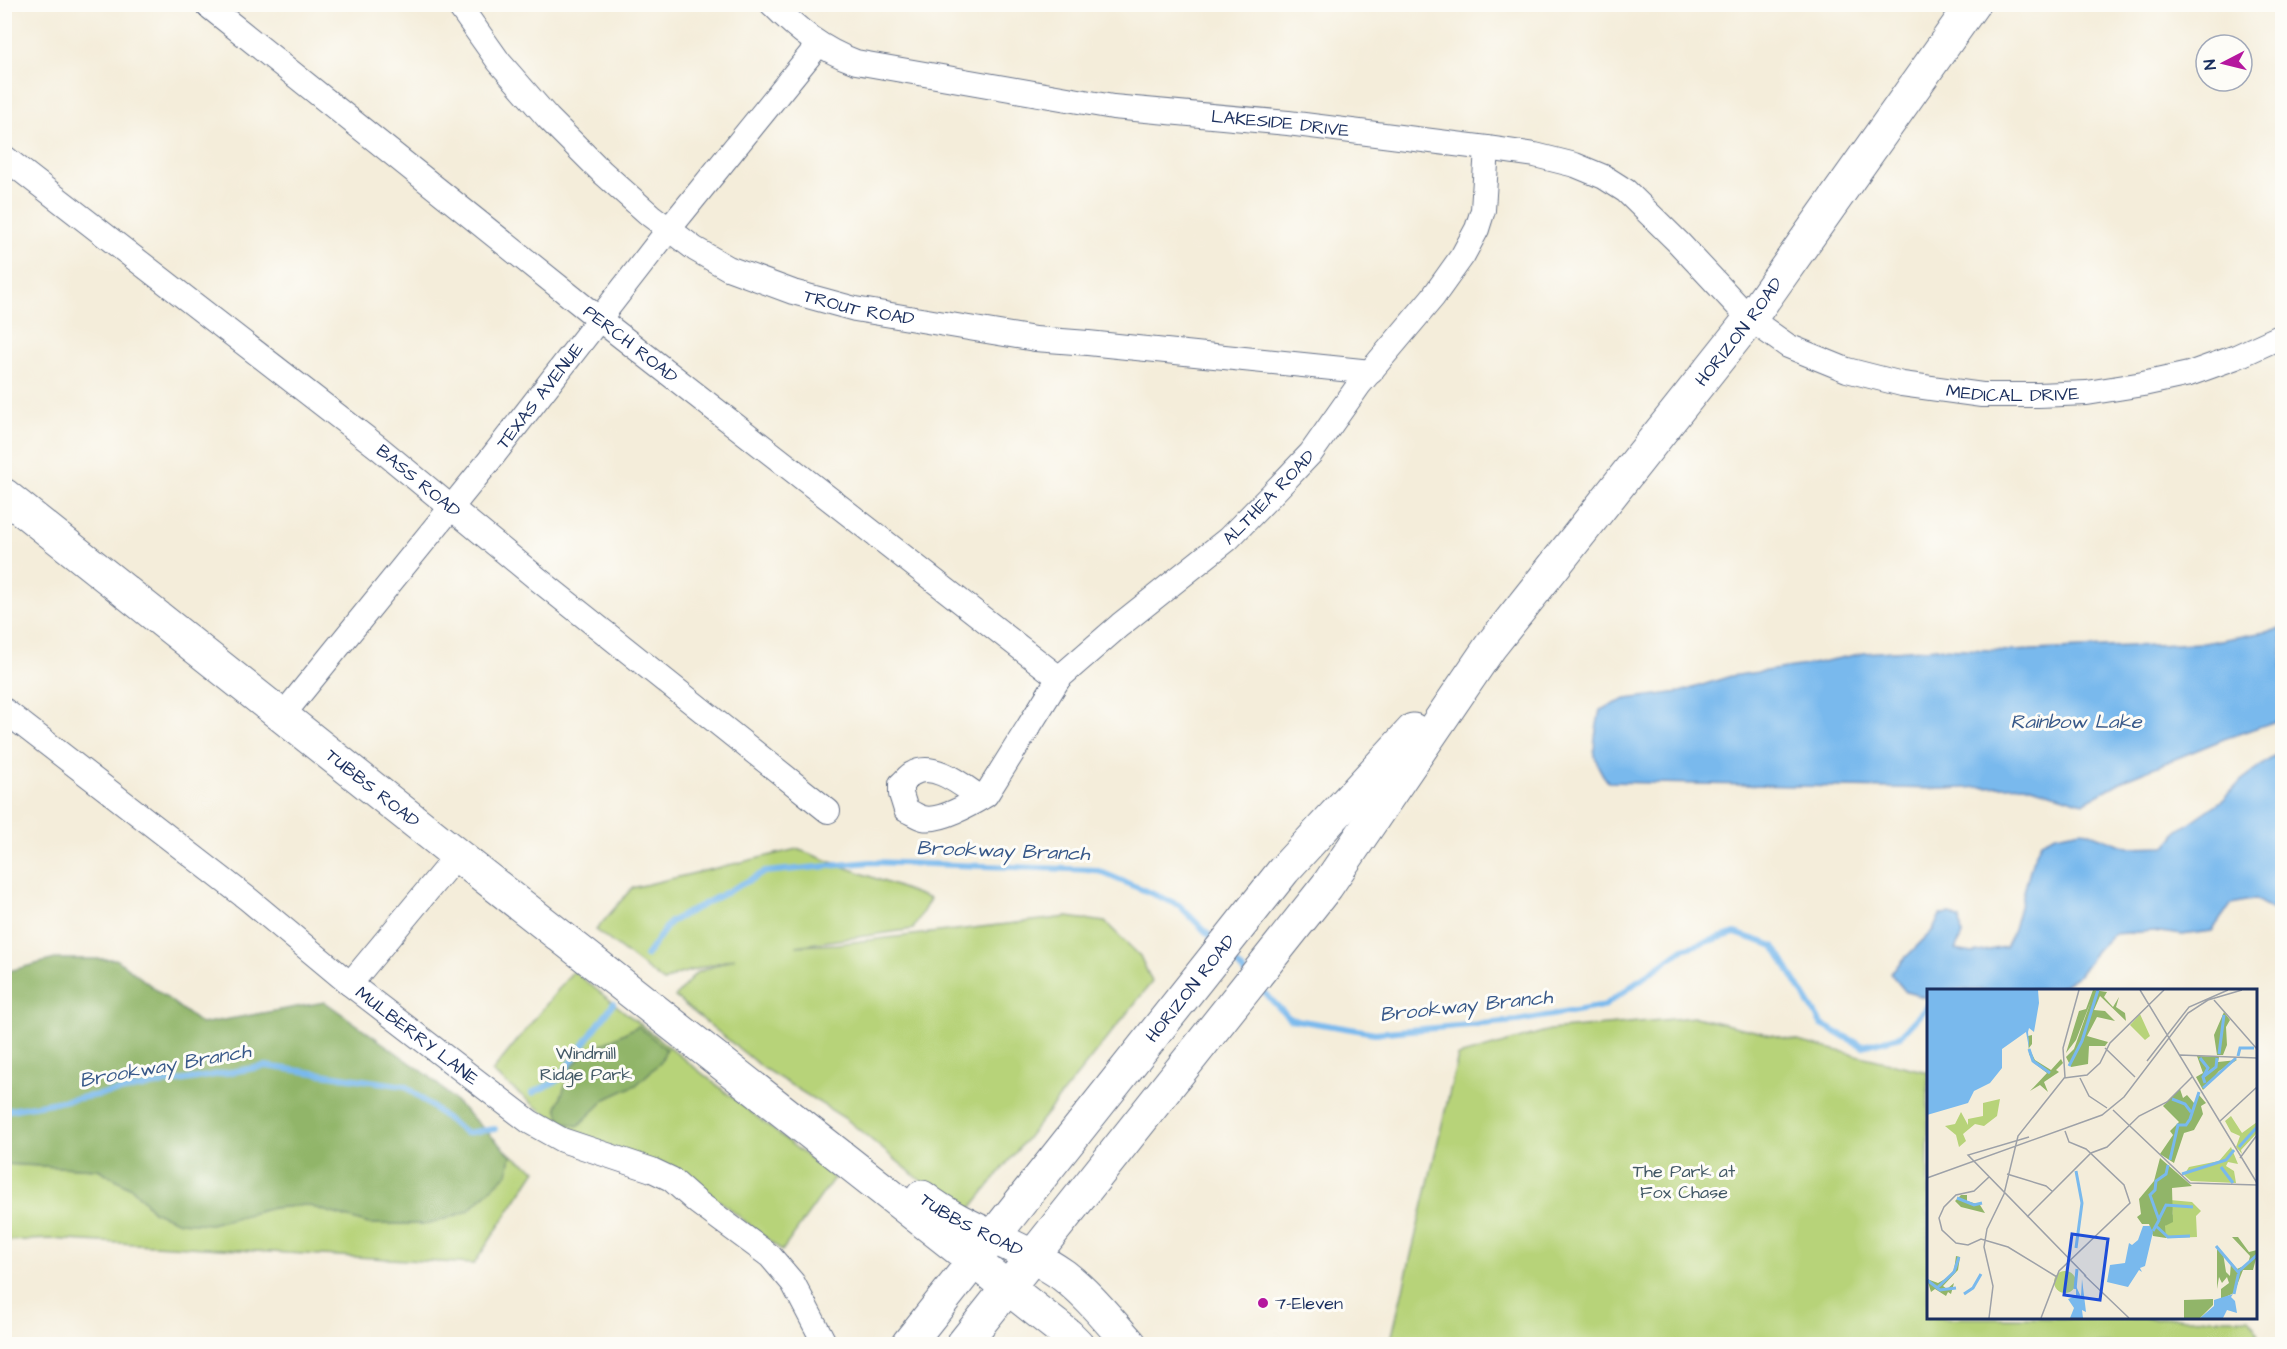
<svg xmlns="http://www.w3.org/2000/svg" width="2287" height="1349" font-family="'Architects Daughter',sans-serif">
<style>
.green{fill:#b7d379;stroke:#69816c;stroke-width:1.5}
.forest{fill:#91b569;stroke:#567264;stroke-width:1.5}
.water{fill:#79b9ed;stroke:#4a74a6;stroke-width:1.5}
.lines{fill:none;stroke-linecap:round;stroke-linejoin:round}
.stream{stroke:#79b9ed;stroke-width:6}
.street-casing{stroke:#677289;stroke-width:26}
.secondary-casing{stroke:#677289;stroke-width:35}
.street{stroke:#fff;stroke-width:24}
.secondary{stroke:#fff;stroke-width:33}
.poi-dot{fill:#b5179e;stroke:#fdfcf7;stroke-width:2}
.labels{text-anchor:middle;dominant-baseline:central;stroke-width:6;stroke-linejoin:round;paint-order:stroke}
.street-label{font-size:18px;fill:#1b2f5e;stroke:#fdfcf7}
.park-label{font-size:18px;fill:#425865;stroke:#fdfcf7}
.poi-label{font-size:18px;fill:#1b2f5e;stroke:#fdfcf7;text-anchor:start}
.water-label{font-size:20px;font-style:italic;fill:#375889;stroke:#fdfcf7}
.inset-river{fill:none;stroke:#79b9ed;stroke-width:3}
.inset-road{fill:none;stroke:#9da1a8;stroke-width:1.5}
.view{fill:#1d4ed8;fill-opacity:0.15;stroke:#1d4ed8;stroke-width:3}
.inset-edge{fill:none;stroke:#1b2f5e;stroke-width:3}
</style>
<rect width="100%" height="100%" fill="#fdfcf7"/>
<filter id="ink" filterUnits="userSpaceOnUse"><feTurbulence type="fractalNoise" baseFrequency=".0167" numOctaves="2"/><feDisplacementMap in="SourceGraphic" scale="12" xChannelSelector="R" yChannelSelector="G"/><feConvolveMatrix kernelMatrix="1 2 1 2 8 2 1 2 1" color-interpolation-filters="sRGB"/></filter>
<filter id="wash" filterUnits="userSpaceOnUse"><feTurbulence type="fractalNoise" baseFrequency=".008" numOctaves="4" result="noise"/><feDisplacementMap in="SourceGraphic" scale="24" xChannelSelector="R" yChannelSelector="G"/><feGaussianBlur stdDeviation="1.35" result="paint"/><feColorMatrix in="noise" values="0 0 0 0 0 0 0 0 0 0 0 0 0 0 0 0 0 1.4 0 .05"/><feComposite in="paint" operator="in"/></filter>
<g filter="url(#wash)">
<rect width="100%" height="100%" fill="#f4edda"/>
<g class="green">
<polygon points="797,849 930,899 913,929 796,946 836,944 1067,917 1105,922 1140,956 1152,982 967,1213 953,1207 846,1119 763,1068 675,997 696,973 735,958 676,975 664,982 596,930 632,888"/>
<polygon points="573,971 834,1178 782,1251 721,1202 699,1189 565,1126 535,1106 492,1072"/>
<polygon points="1695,1017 1928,1072 1928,1318 2249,1318 2256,1327 2262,1344 1390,1344 1458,1056 1550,1030"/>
<polygon points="511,1155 536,1170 474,1264 51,1239 5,1241 4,1164 98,1169 133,1189 153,1211 210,1224 273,1208 306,1205 369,1224 430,1224 468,1211 508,1173"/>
</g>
<g class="forest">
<polygon points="55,959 116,959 201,1024 325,1002 429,1076 511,1155 508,1173 468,1211 430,1224 369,1224 306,1205 273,1208 210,1224 179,1222 153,1211 133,1189 98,1169 5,1164 5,972"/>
<polygon points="638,1026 666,1049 661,1062 636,1085 606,1099 578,1126 561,1122 557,1107 573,1065 587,1052"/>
</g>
<g class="water">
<path d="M 2282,629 L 2282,719 L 2224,739 L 2128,778 L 2083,803 L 2025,785 L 1942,789 L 1608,782 C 1588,757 1594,740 1600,710 L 1626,699 L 1680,692 L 1731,676 L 1807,665 L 1864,653 L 1938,648 L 2012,651 L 2204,643 Z"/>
<polygon points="2282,750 2282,916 2255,899 2231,904 2212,931 2182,935 2153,931 2113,934 2098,949 2078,976 2056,990 1928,990 1928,998 1906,992 1890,973 1933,930 1940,915 1951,914 1960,919 1962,935 1955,950 1973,953 2005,947 2014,929 2032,862 2041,842 2056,835 2082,830 2127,847 2167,846 2178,831 2224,799 2242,780"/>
</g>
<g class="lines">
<g class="stream">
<polyline points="646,956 670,922 765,872 871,862 1096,870 1179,905 1216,942"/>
<polyline points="1229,956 1245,973"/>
<polyline points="1258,986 1290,1019 1375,1033 1517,1021 1604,1006 1683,949 1735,933 1774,946 1822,1025 1863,1046 1900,1036 1928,1006"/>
<polyline points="532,1093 558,1080 613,1004"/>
<polyline points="4,1111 266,1066 405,1086 465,1133 495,1129"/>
</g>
</g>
</g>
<g filter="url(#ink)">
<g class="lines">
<g class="street-casing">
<g id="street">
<path id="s1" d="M 206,4 L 599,319 L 1059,678"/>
<path id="s2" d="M 458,4 L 499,62 L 548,118 L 602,172 L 650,215 L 695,249 L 728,268 L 793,292 L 855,309 L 1035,339 L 1088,343 L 1371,372"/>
<path id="s3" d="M 772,4 C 798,30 822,50 856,62 L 1113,107 L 1288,123 L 1487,148 L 1535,155 L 1575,165 L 1604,177 L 1626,191 L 1678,242 L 1750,319 L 1788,346 L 1847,370 L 1902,384 L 1982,395 L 2038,395 L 2087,393 L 2143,384 L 2189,374 L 2236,357 L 2282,336"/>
<path id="s4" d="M 4,157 L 379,448 L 539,580 L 828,811"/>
<path id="s5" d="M 4,710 L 248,899 L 350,984 L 530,1122 L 562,1140 L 652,1170 L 671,1179 L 697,1202 L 770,1256 L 793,1283 L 825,1344"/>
<path id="s6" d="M 282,716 L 489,461 L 669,229 L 818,45"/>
<path id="s7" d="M 981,798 C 964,787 934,760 912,774 C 908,776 905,781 901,784 L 901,794 L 906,810 C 911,812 918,817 923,818 C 940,822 971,804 986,795 L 1059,678 L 1120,625 L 1228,539 L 1270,496 L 1311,453 L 1359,385 L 1433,297 L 1463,255 L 1477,229 L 1483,210 L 1487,148"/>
<polyline points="350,984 457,855"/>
</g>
</g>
<g class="secondary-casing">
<g id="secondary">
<path id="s8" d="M 4,495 L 457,855 L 1068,1335 L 1077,1344"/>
<path id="s9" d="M 922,1197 C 964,1230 1019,1244 1063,1275 C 1088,1294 1109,1321 1130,1344"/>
<path id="s10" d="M 908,1344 L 1284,870 L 1413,730"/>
<path id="s11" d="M 963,1344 L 1327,886 L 1490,647 L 1750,319 L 1973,4"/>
</g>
</g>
<use href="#street" class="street"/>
<use href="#secondary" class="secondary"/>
</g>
</g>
<circle class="poi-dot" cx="1263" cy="1303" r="6"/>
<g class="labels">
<g class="street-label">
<text stroke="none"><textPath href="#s3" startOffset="532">LAKESIDE DRIVE</textPath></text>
<text stroke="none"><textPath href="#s2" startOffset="518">TROUT ROAD</textPath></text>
<text stroke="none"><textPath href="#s11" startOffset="1276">HORIZON ROAD</textPath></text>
<text stroke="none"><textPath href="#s1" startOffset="544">PERCH ROAD</textPath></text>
<text stroke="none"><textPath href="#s3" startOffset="1344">MEDICAL DRIVE</textPath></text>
<text stroke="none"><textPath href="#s6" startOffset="411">TEXAS AVENUE</textPath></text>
<text stroke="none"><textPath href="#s4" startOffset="526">BASS ROAD</textPath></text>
<text stroke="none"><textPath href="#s7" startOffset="621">ALTHEA ROAD</textPath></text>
<text stroke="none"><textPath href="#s8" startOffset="471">TUBBS ROAD</textPath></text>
<text stroke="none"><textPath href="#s10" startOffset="454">HORIZON ROAD</textPath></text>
<text stroke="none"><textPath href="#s5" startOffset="526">MULBERRY LANE</textPath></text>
<text stroke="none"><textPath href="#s9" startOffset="57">TUBBS ROAD</textPath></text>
</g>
<g class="park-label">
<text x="586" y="1053">Windmill<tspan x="586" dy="21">Ridge Park</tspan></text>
<text x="1684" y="1171">The Park at<tspan x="1684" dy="21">Fox Chase</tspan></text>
</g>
<g class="poi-label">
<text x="1275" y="1303">7-Eleven</text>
</g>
<g class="water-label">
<text x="2076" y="722">Rainbow Lake</text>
<text transform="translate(1003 851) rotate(2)">Brookway Branch</text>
<text transform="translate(1466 1006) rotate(-6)">Brookway Branch</text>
<text transform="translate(165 1066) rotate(-10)">Brookway Branch</text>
</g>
</g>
<g transform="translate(1927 989)">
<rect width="330" height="330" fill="#f4edda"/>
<path d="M 213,25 L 223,47 L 218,51 L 203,36 ZM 73,110 L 70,127 L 57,137 L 48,135 L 36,145 L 39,152 L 32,158 L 29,146 L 18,137 L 28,135 L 34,123 L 41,136 L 41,130 L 56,127 L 56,114 ZM 304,127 L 315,144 L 330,133 L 330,144 L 314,161 L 315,165 L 309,158 L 313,147 L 304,143 L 298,132 ZM 304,158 L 311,175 L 301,173 L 299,177 L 307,182 L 309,194 L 264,192 L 257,186 L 262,178 L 292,172 ZM 243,211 L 265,213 L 274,222 L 269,227 L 270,248 L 239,249 L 237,239 L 246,225 ZM127 293a11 11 0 1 1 22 0a11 11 0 1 1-22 0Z" fill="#b7d379"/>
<path d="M 166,1 L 180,3 L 177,8 L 186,18 L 192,8 L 189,18 L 198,24 L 199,32 L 173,7 L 167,21 L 178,22 L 188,32 L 170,28 L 160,47 L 181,53 L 178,57 L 162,57 L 161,75 L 144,78 L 139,68 L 147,60 L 164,12 L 149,51 L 139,64 L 152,22 L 159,20 ZM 297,23 L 303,31 L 299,38 L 300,56 L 296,66 L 290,66 L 287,46 ZM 105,46 L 105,55 L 102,59 L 108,71 L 124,81 L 134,70 L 136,74 L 129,81 L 132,83 L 117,93 L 121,103 L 113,96 L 103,102 L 120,84 L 107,74 L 102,65 L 101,47 ZM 270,67 L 292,68 L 291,73 L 310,71 L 292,82 L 276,101 L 269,88 L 276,84 ZM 253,100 L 256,109 L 260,106 L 267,114 L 272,106 L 279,114 L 274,117 L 276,125 L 267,141 L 257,144 L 247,174 L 233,165 L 246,146 L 243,142 L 252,133 L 236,117 ZM 233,169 L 265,197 L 245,199 L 246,233 L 238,237 L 239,249 L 226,247 L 222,235 L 215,235 L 210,228 L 214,225 L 212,210 L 227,192 ZM 34,206 L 40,206 L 40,212 L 53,216 L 58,224 L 34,218 L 28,212 ZM 305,248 L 311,248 L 322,263 L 330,261 L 330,266 L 326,281 L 316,281 L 307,304 L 294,310 L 294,300 L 302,294 L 300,288 L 295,294 L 292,288 L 290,300 L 290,260 L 296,264 L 299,283 L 303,287 L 304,273 L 310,280 L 321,275 L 323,267 ZM 29,267 L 33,268 L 31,281 L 16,297 L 20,300 L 27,294 L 24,305 L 21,303 L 19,307 L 8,300 L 4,303 L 0,290 L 11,294 L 20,289 L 27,281 ZM 286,310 L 286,316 L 273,329 L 257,329 L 257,311 Z" fill="#91b569"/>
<path d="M 0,1 L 111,1 L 112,14 L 107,43 L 102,39 L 101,43 L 102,54 L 102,59 L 99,43 L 75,60 L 75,79 L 63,94 L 47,102 L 41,114 L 0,126 ZM 216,237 L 223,237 L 226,243 L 218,277 L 213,279 L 215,283 L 212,281 L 201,298 L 180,293 L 183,276 L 198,274 L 202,254 L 205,256 L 211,251 ZM 155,290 L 159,323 L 155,321 L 156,329 L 143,329 L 147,319 L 141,310 L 149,307 L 149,297 L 154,308 ZM 306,305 L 304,308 L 308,312 L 310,324 L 300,321 L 296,329 L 273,329 L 287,317 L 287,311 Z" fill="#79b9ed"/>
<path class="inset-river" d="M 102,60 L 106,72 L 123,84M 292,65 L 297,26M 311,67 L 313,59 L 327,59M 273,69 L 281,79 L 276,88M 142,77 L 155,52 L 171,1M 278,94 L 276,88 L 289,78 L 290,69M 276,99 L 309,69M 245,110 L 258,115 L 264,123M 312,158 L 330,138M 243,171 L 251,136 L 259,136 L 263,130 L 272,103M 294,178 L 306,194M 149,182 L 155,214 L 149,259M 255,185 L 299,171 L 307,161M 30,209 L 47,216 L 55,214M 232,230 L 239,216 L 266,218M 229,237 L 241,248 L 263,247M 226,242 L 232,231 L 223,206 L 228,201 L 229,192 L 239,185 L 241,176M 289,257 L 312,284M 0,291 L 13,301 L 29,299M 11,298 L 27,283 L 32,268M 148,300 L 150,280M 37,305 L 46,299 L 54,285M 307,305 L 312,282 L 330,266"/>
<path class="inset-road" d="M 213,1 L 330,194M 287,11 L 330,60M 178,59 L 208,88M 253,66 L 330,69M 220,72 L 262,18 L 301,1M 137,89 L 160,86 L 173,74 L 183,54 L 237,1M 153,89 L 162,107 L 180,119M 186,121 L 263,194 L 330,196M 292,133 L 330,98M 102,148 L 41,166 L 159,287M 313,169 L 330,146M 80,185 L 119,197 L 126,203M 62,188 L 47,202 L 29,206 L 17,218 L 12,229 L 15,241 L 29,254 L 41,256 L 54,250 L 81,258 L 130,288M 0,189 L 175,126 L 197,108 L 261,24 L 281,11 L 315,1M 100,228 L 164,164 L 180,158 L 212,127 L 240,113 L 266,87M 157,286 L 202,329M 62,329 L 66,297 L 57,258 L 60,240 L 77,205 L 91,147 L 138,88 L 136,59 L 152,1M 114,329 L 132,282 L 203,214 L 197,196 L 159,160 L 142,153 L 138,142"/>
<path class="view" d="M 145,245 L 181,250 L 173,311 L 137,306 Z"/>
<rect width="330" height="330" class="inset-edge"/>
</g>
<rect width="2287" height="1349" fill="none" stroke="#fdfcf7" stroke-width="24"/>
<g transform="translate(2224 63) rotate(263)"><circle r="28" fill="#fdfcf7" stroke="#a3aaba" stroke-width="1.5"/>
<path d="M0-4.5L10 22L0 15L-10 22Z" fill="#b5179e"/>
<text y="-9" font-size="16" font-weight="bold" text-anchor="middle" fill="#1b2f5e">N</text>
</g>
</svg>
